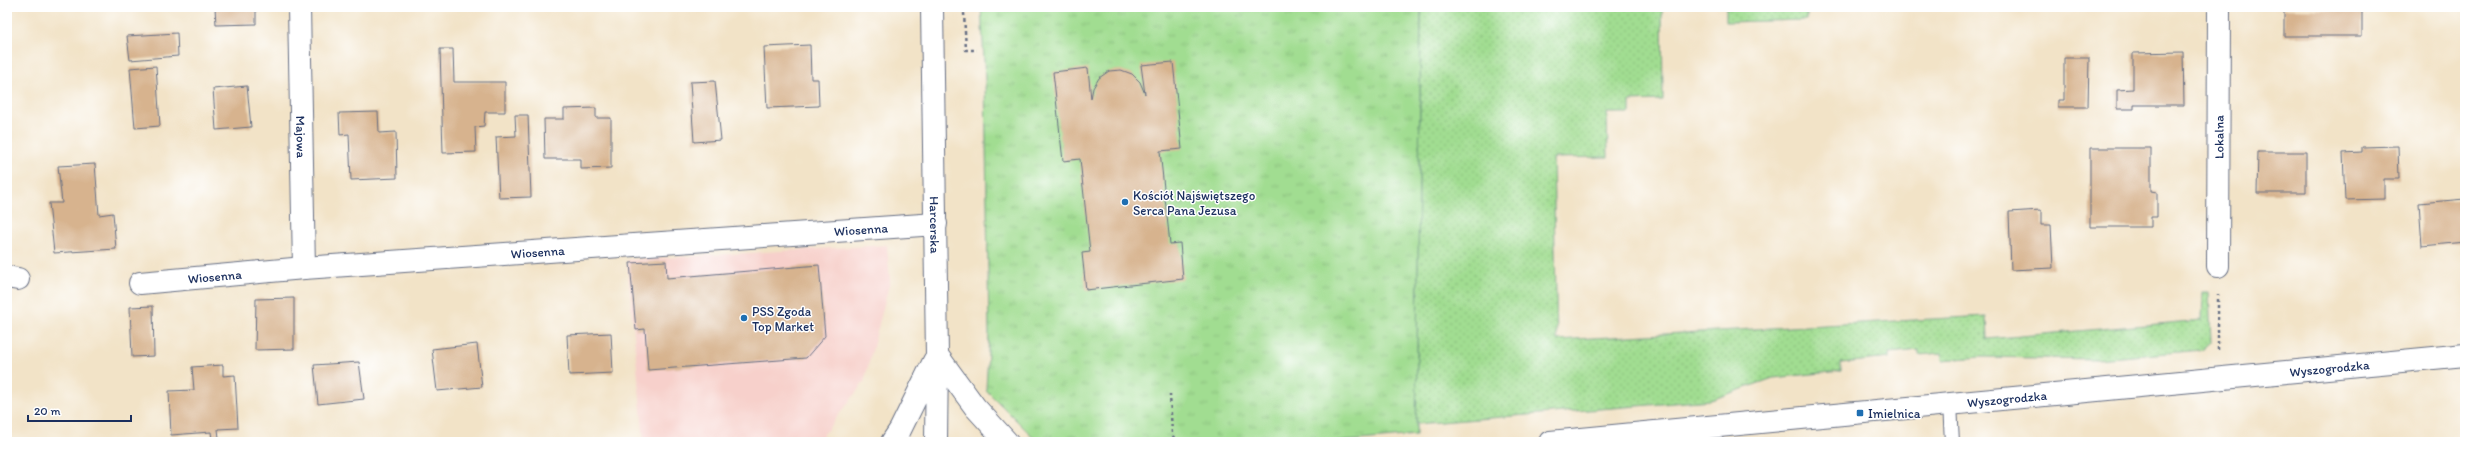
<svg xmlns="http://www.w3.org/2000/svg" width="2472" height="449" font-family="Itim,sans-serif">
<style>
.built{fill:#f7d0cb}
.grass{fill:url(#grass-dots);stroke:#5e8678}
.park{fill:url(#park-tufts);stroke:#5e8678}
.building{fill:#d7b38e}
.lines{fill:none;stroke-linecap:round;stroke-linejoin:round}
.lane-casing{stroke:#666e83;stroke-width:16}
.street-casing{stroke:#666e83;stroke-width:24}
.secondary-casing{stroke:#666e83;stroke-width:24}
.primary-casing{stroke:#666e83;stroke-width:24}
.path{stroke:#666e83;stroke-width:2.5;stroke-dasharray:3 3;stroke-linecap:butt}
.lane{stroke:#fff;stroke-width:14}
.street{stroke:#fff;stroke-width:22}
.secondary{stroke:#fff;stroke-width:22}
.primary{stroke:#fff;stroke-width:22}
.poi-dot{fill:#1f6fb2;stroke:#fff;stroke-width:1.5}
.labels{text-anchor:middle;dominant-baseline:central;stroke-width:3;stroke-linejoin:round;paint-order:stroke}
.street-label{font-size:13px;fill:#1b2f5e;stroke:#fff}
.poi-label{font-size:13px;fill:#1b2f5e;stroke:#fff;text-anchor:start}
</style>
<defs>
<pattern id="grass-dots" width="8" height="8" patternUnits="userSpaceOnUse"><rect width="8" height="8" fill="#a1dd91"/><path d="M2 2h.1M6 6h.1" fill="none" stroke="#8abe7f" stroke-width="1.8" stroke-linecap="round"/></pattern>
<pattern id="park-tufts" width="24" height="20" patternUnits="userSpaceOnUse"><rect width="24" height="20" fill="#a1dd91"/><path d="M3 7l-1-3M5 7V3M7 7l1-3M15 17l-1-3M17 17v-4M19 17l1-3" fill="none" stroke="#8abe7f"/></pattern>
</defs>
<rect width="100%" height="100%" fill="#fff"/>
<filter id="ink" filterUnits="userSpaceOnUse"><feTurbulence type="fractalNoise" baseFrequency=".025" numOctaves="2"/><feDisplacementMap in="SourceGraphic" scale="8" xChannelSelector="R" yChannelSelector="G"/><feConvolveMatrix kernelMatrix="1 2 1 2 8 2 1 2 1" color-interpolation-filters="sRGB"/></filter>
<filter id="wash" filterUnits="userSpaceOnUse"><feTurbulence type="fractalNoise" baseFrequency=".012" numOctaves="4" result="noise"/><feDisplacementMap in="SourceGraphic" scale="16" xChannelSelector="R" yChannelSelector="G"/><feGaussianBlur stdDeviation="0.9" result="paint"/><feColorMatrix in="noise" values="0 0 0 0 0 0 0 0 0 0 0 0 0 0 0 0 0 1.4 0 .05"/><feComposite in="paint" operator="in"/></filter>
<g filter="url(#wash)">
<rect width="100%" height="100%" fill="#f2e3c7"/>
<polygon class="built" points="887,245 890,281 864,382 818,442 644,442 627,260"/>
<g class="grass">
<polygon points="1421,7 1662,7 1663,100 1630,101 1630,113 1607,113 1608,157 1553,158 1557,340 1986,316 1987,339 2202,320 2203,292 2209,292 2211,342 2202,350 2097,359 1981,357 1943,360 1942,353 1919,355 1919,350 1889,353 1889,358 1841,363 1841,371 1773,378 1711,400 1416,424"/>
<polygon points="1726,7 1807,7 1807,20 1726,22"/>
</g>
<polygon class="park" points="981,7 1421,7 1416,435 1337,442 1038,442 986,390 989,333 985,79"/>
<g id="blocks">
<g class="building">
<polygon points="215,7 256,7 256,24 216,25"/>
<polygon points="2284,9 2362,10 2362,36 2284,36"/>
<polygon points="177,33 178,56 130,60 127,36"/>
<polygon points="810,45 811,79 818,79 819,106 767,108 764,47"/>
<polygon points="440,49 453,49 454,82 505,82 505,112 485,112 484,126 475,127 476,152 443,153"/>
<polygon points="2183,52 2184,105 2134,105 2134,109 2117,109 2117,90 2133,89 2133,53"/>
<polygon points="2064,58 2089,58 2088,107 2058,107 2058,100 2064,100"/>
<polygon points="1173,62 1182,149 1160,151 1170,244 1180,243 1183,279 1086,290 1082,253 1090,252 1080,159 1063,161 1053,72 1088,68 1091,99 1093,88 1099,78 1109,71 1121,70 1132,74 1140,82 1145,94 1141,65"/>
<polygon points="156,66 160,126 135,128 130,68"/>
<polygon points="715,81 721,140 694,142 690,82"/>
<polygon points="247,86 251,127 216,130 213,89"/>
<polygon points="596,108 596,118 611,118 611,168 581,169 581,159 545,159 544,119 564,119 564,109"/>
<polygon points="378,112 379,133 396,132 397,178 351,180 349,134 340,135 339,113"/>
<polygon points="515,115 528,115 531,197 499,198 496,137 516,136"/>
<polygon points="2398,146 2399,179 2384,179 2384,199 2345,200 2343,153 2362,152 2362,147"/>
<polygon points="2090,148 2151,148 2151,191 2157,192 2157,217 2151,217 2151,227 2090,227"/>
<polygon points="2258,152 2306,152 2306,193 2257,193"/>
<polygon points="95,164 99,215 113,213 116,249 54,253 49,203 62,203 58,166"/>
<polygon points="2465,199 2465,242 2422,246 2419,203"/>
<polygon points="2041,210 2041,225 2051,225 2053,268 2011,270 2009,212"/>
<polygon points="666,261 667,278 819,265 825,336 806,358 648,370 645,329 636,330 630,263"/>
<polygon points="294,298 294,349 255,350 256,299"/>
<polygon points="153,306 154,356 132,357 130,307"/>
<polygon points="611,333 613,373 569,375 567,335"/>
<polygon points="477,344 482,387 437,391 432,349"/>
<polygon points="359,362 364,399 318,404 314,365"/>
<polygon points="223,365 223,376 235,375 238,428 218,429 219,438 212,439 211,432 171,435 169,391 194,390 192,367"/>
</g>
</g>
</g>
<g filter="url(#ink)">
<use href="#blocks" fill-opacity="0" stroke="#666e83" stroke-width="1"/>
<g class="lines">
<g class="lane-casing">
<polyline id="lane" points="1950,404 1952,442"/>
</g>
<g class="street-casing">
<g id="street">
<path id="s1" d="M 299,7 L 304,268"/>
<path id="s2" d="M 2218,266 L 2219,7"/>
<polyline points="7,277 18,279"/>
<path id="s3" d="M 140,283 L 304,268 L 936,224"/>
</g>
</g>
<g class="secondary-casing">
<g id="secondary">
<path id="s4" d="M 932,7 L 937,355 L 936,442"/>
<polyline points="937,355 975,407 1007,442"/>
<polyline points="892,442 900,430 934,361"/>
</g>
</g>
<g class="primary-casing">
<g id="primary">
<path id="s5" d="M 1550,442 L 2465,355"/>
</g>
</g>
<g class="path">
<polyline points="964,13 966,50 977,50"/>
<polyline points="2218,350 2218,295"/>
<polyline points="1170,394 1172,434 1176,442"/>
</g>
<use href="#lane" class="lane"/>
<use href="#street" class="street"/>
<use href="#secondary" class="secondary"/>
<use href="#primary" class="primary"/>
</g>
</g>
<g class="poi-dot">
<circle cx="1125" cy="202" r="4"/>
<circle cx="744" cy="318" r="4"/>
<rect x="1856" y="409" width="8" height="8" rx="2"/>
</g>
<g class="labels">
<g class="street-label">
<text stroke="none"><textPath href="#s1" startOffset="130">Majowa</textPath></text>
<text stroke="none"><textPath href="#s2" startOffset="129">Lokalna</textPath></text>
<text stroke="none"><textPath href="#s4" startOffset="218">Harcerska</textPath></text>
<text stroke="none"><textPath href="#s3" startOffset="723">Wiosenna</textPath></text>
<text stroke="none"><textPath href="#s3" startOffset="399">Wiosenna</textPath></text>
<text stroke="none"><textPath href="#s3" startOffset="75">Wiosenna</textPath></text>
<text stroke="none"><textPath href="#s5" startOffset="783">Wyszogrodzka</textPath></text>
<text stroke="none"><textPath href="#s5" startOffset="459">Wyszogrodzka</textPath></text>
</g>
<g class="poi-label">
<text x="1133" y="195">Kościół Najświętszego<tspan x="1133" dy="15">Serca Pana Jezusa</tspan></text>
<text x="752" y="311">PSS Zgoda<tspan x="752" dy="15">Top Market</tspan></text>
<text x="1868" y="413">Imielnica</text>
</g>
</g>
<rect width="2472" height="449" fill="none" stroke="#fff" stroke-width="24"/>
<path d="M28 415v6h103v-6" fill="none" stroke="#1b2f5e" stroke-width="2"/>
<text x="34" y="415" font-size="12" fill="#1b2f5e" stroke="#ffffff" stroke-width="3" paint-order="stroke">20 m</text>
</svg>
